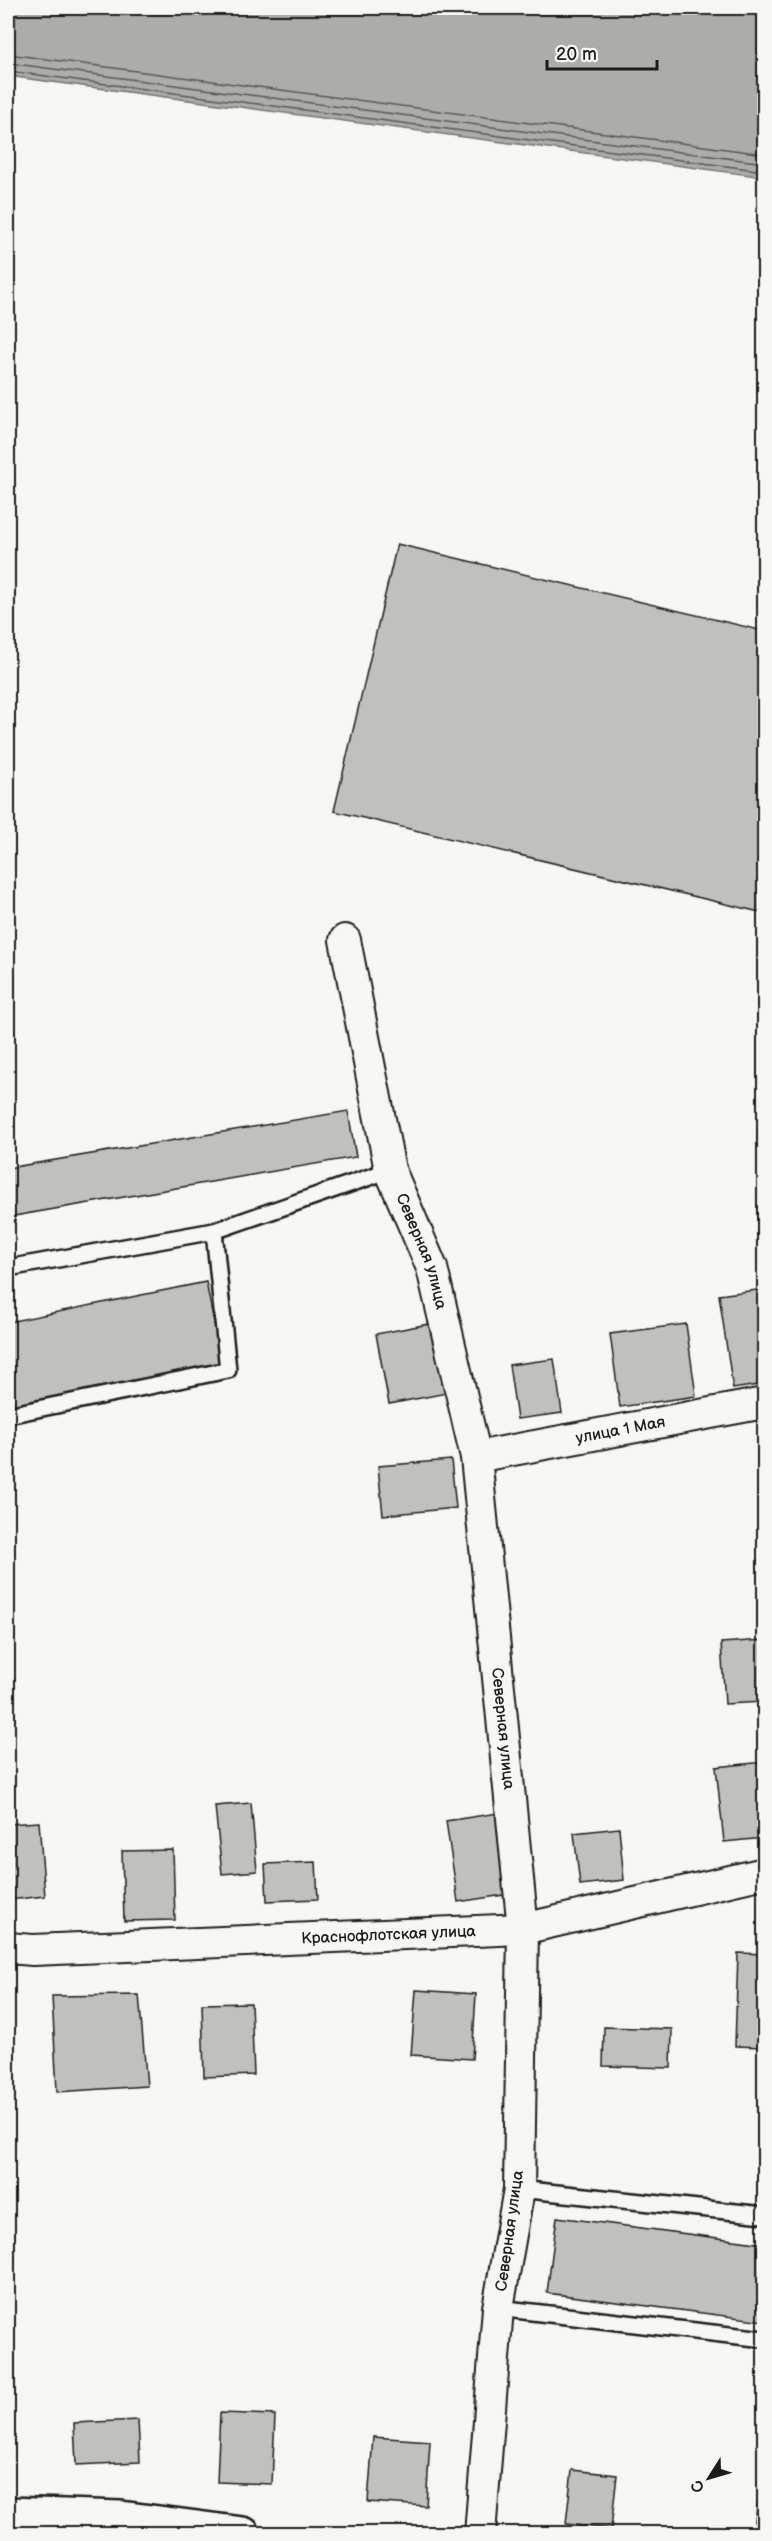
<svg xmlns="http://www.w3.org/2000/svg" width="772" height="2541" font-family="'Balsamiq Sans',sans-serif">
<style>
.water{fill:#acaca9;stroke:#727271;stroke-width:1.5}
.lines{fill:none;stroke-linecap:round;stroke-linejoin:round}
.shore{stroke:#565654;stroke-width:1.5}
.building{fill:#c0c0bd;stroke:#1c1c1c;stroke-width:1.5}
.lane-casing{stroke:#1c1c1c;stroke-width:20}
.street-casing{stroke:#1c1c1c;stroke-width:34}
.secondary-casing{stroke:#1c1c1c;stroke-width:38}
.lane{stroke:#f6f6f2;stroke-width:15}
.street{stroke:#f6f6f2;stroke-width:30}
.secondary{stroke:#f6f6f2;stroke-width:33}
.labels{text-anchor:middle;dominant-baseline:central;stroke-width:4.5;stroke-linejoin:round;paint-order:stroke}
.street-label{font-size:16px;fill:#1c1c1c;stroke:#f6f6f2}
</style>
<rect width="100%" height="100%" fill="#f6f6f2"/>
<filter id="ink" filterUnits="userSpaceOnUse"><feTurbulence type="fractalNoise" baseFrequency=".0167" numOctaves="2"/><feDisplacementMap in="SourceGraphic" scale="12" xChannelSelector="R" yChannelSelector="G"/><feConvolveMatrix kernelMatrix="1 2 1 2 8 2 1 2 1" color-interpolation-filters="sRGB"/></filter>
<g filter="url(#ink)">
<polygon class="water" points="8,8 764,8 764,177 8,76"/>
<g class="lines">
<g class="shore">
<polyline points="8,54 764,154"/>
<polyline points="8,63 764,163"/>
<polyline points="8,71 764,171"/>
</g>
</g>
<g class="building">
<polygon points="397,544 764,631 764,913 334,811"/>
<polygon points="348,1111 356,1157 8,1217 8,1168"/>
<polygon points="206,1282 222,1363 8,1406 8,1322"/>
<polygon points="764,1289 764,1384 733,1389 719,1295"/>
<polygon points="434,1323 447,1393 389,1404 376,1334"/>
<polygon points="686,1324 696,1396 620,1407 610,1334"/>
<polygon points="554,1359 562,1413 517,1419 509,1365"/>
<polygon points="451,1460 456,1508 383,1515 378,1466"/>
<polygon points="764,1640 764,1702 725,1704 721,1643"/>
<polygon points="764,1762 764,1838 724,1842 716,1767"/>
<polygon points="251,1803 257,1871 222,1874 215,1806"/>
<polygon points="498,1813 510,1894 458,1902 446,1821"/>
<polygon points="39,1822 45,1896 8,1900 8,1824"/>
<polygon points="619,1828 624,1880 580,1885 574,1833"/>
<polygon points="173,1850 175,1920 124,1921 122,1851"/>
<polygon points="316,1862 318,1899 267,1901 265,1864"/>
<polygon points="738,1953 764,1954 764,2047 735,2046"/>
<polygon points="416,1990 476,1994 472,2059 411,2055"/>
<polygon points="139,1995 147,2086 57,2092 52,1996"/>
<polygon points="251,2003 254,2075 204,2077 202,2004"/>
<polygon points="604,2027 672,2029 671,2068 603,2066"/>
<polygon points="557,2217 764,2244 764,2321 547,2293"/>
<polygon points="220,2413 275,2415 272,2484 217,2482"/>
<polygon points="138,2420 140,2462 76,2465 74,2423"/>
<polygon points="373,2437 430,2441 426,2506 368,2502"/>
<polygon points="572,2470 617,2475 611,2529 566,2524"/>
<polygon points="760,2487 764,2488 764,2534 753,2534"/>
</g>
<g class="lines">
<g class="lane-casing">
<g id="lane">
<polyline points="8,1268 214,1231 390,1170"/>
<polyline points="8,1415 228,1370 214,1231"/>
<polyline points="519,2189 764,2215"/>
<polyline points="498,2308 764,2339"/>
</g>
</g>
<g class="street-casing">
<g id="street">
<path id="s1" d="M 345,940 L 390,1170 L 432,1268 L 476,1457 L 523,1929 L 519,2189 L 498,2308 L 480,2534"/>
<path id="s2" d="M 476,1457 L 764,1403"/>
<path id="s3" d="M 8,1948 L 33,1950 L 523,1929 L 764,1873"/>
</g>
</g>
<g class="secondary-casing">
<polyline id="secondary" points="8,2514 121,2518 243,2534"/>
</g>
<use href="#lane" class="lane"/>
<use href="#street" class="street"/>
<use href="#secondary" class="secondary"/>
</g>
</g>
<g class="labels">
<g class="street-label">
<text stroke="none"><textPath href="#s1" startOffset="322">Северная улица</textPath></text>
<text stroke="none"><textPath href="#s2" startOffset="147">улица 1 Мая</textPath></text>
<text stroke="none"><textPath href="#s1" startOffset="808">Северная улица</textPath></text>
<text stroke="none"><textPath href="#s3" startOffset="381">Краснофлотская улица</textPath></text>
<text transform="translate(510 2231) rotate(-82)">Северная улица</text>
</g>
</g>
<rect width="772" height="2541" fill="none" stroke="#f6f6f2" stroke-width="30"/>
<rect x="15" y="15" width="742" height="2511" fill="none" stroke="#1c1c1c" stroke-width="2" filter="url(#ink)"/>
<g transform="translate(709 2478) rotate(233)" stroke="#f6f6f2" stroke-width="4.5" paint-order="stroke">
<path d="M0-4.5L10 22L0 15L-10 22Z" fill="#1c1c1c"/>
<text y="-9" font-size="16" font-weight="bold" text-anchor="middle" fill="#1c1c1c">С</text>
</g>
<path d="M547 60v9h110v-9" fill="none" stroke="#1c1c1c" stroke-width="3"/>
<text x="556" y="60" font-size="18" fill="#1c1c1c" stroke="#f6f6f2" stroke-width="4.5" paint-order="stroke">20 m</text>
</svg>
